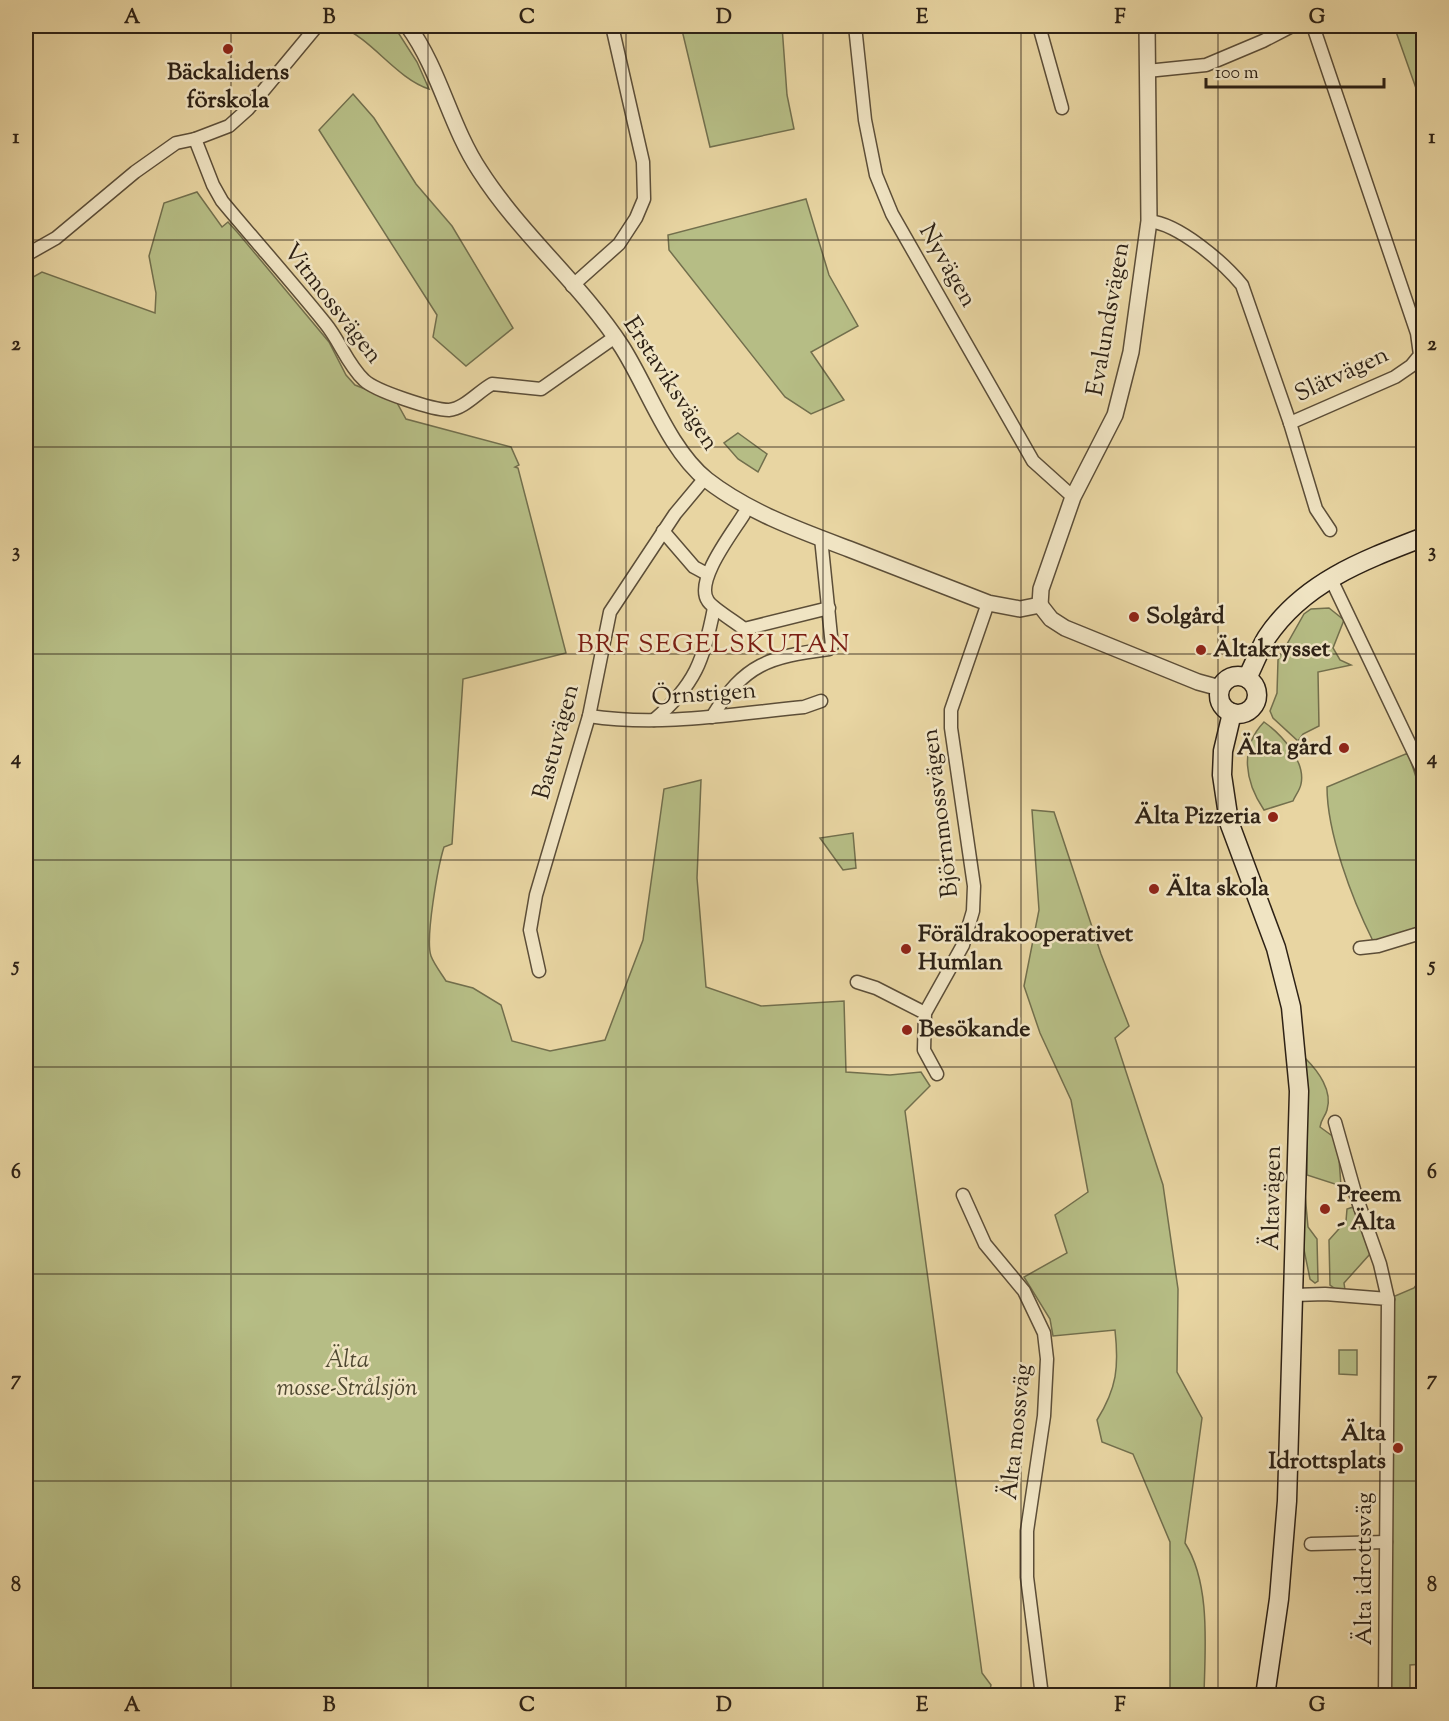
<svg xmlns="http://www.w3.org/2000/svg" width="1449" height="1721" font-family="'Sorts Mill Goudy',serif">
<style>
.green{fill:#b6bd85;stroke:#726f4d;stroke-width:1.5}
.lines{fill:none;stroke-linecap:round;stroke-linejoin:round}
.minor-casing{stroke:#5c4e38;stroke-width:15}
.tertiary-casing{stroke:#5c4e38;stroke-width:18}
.secondary-casing{stroke:#2d2115;stroke-width:21}
.minor{stroke:#f0e4c3;stroke-width:12}
.tertiary{stroke:#f0e4c3;stroke-width:15}
.secondary{stroke:#f0e4c3;stroke-width:18}
.grid{fill:none;stroke:#2d2115;stroke-width:1.5;stroke-opacity:0.55}
.poi-dot{fill:#8f2418;stroke:#f0e4c3;stroke-width:2}
.labels{text-anchor:middle;dominant-baseline:central;stroke-width:5;stroke-linejoin:round;paint-order:stroke}
.poi-label{font-size:24px;font-weight:bold;fill:#2d2115;stroke:#f0e4c3;text-anchor:start}
.street-label{font-size:24px;fill:#2d2115;stroke:#f0e4c3}
.park-label{font-size:24px;font-style:italic;fill:#4f4831;stroke:#f0e4c3}
.neighbourhood-label{font-size:26px;letter-spacing:1.5px;fill:#7a1f14;stroke:#f0e4c3}
.neatline{fill:none;stroke:#2d2115;stroke-width:2}
.grid-label{font-size:20px;text-anchor:middle;font-weight:bold;fill:#2d2115}
</style>
<rect width="100%" height="100%" fill="#e8d5a2"/>
<filter id="stains"><feTurbulence type="fractalNoise" baseFrequency=".00333" numOctaves="4"/><feColorMatrix values="0 0 0 0 .2 0 0 0 0 .09 0 0 0 0 .02 0 0 0 .5 -.17"/></filter>
<radialGradient id="worn" r=".72"><stop offset=".6" stop-color="#630" stop-opacity="0"/><stop offset="1" stop-color="#630" stop-opacity=".3"/></radialGradient>
<g class="green">
<path d="M 340,26 L 394,26 L 417,62 L 429,89 C 396,78 373,40 340,26 Z"/>
<polygon points="681,26 782,26 787,95 794,129 710,147"/>
<polygon points="1394,26 1423,26 1423,108"/>
<polygon points="353,94 374,118 416,184 452,226 513,328 466,366 433,337 437,315 319,130"/>
<path d="M 197,192 L 222,227 L 228,222 L 238,233 L 329,342 L 346,375 L 355,385 L 396,401 L 406,419 L 511,447 L 519,465 L 515,467 L 518,468 L 566,653 L 463,679 L 452,844 L 444,847 C 438,866 425,939 431,956 C 434,964 441,973 446,981 L 473,988 L 501,1005 L 512,1041 L 550,1051 L 605,1040 L 643,940 L 664,789 L 701,780 L 697,878 L 706,987 L 761,1006 L 844,1001 L 846,1072 L 890,1075 L 921,1072 L 930,1086 L 905,1111 L 982,1673 L 991,1685 L 989,1695 L 26,1695 L 26,281 L 42,272 L 155,313 L 156,293 L 149,256 L 164,203 Z"/>
<polygon points="806,199 829,275 858,326 811,352 844,400 811,414 785,397 669,250 668,235"/>
<polygon points="738,433 767,454 758,472 738,459 724,443"/>
<polygon points="1329,608 1344,620 1333,648 1340,660 1351,665 1318,672 1319,726 1303,734 1298,741 1273,718 1270,711 1277,693 1278,660 1304,614 1311,609"/>
<path d="M 1264,722 C 1281,734 1306,761 1301,784 C 1300,790 1295,796 1293,801 L 1264,810 C 1245,782 1239,748 1264,722 Z"/>
<path d="M 1408,753 L 1423,798 L 1423,928 L 1373,941 C 1352,899 1327,833 1327,787 Z"/>
<path d="M 1032,810 L 1054,812 L 1101,954 L 1129,1026 L 1115,1038 L 1163,1185 L 1178,1289 L 1177,1372 L 1202,1418 L 1185,1543 C 1211,1584 1205,1648 1204,1695 L 1170,1695 L 1170,1542 L 1133,1454 L 1102,1442 L 1097,1420 C 1117,1388 1119,1367 1115,1330 L 1053,1336 L 1050,1319 L 1024,1277 L 1067,1253 L 1055,1215 L 1088,1192 L 1071,1100 L 1040,1033 L 1024,986 L 1039,910 Z"/>
<polygon points="853,833 856,868 843,870 820,838"/>
<path d="M 1306,1059 C 1318,1071 1333,1091 1327,1110 C 1325,1117 1321,1119 1320,1127 L 1335,1138 L 1338,1145 L 1341,1186 L 1307,1175 Z"/>
<polygon points="1305,1194 1308,1227 1317,1239 1318,1281 1315,1283 1310,1279 1303,1245"/>
<polygon points="1353,1207 1370,1254 1344,1283 1345,1290 1337,1290 1330,1285 1329,1240 1346,1221 1347,1209"/>
<polygon points="1423,1276 1423,1664 1410,1665 1410,1695 1385,1696 1392,1542 1388,1299 1414,1288"/>
<polygon points="1339,1350 1357,1350 1357,1375 1339,1374"/>
</g>
<g class="lines">
<g class="minor-casing">
<g id="minor">
<polyline points="855,26 865,120 876,175 892,214 1033,461 1073,497"/>
<polyline points="1039,26 1062,108"/>
<polyline points="1147,71 1206,65 1263,41 1292,26"/>
<path d="M 195,139 L 213,185 L 222,201 C 256,242 292,282 325,323 C 340,341 347,364 364,380 C 375,391 433,410 449,410 C 464,409 479,391 492,384 L 541,389 L 615,337"/>
<path d="M 1149,221 C 1179,224 1223,262 1242,285 L 1290,423 L 1316,509 L 1330,530"/>
<polyline points="26,255 56,238 135,172 176,143 195,139 229,126 248,109 317,26"/>
<polyline points="572,286 619,244 636,218 644,199 643,162 612,26"/>
<polyline points="1290,423 1395,377 1411,366 1420,355 1417,333 1313,26"/>
<path d="M 744,514 C 733,532 694,581 708,601 C 712,608 737,623 744,629 L 829,608"/>
<polyline points="663,531 694,567 707,574"/>
<polyline points="1330,577 1424,774"/>
<path d="M 589,716 C 660,727 733,714 804,707 L 821,701"/>
<path d="M 712,717 C 745,663 769,657 829,649 L 832,646 L 821,538"/>
<path d="M 654,720 C 695,685 704,660 714,608"/>
<polyline points="1360,948 1378,946 1424,932"/>
<polyline points="539,971 530,930 536,895 589,716 610,612 675,514 705,478"/>
<polyline points="857,982 876,988 925,1013"/>
<polyline points="937,1074 924,1050 925,1013 963,945 973,911 974,886 951,728 951,710 988,603"/>
<polyline points="1335,1122 1355,1193 1380,1264 1388,1299"/>
<polyline points="963,1195 985,1244 1024,1291 1044,1333 1047,1359 1044,1416 1027,1531 1027,1577 1042,1696"/>
<polyline points="1294,1295 1325,1294 1388,1299 1385,1696"/>
<polyline points="1311,1544 1386,1542"/>
</g>
</g>
<g class="tertiary-casing">
<g id="tertiary">
<path d="M 408,26 C 440,70 450,126 480,171 C 521,235 581,284 622,347 C 648,388 669,450 707,480 C 748,512 801,531 849,549 C 895,567 942,585 988,603 L 1020,609 L 1040,605"/>
<polyline points="1040,605 1041,589 1073,497 1115,415 1131,352 1149,221 1147,26"/>
<polyline points="1040,605 1051,619 1065,628 1198,682 1220,688"/>
</g>
</g>
<g class="secondary-casing">
<g id="secondary">
<circle cx="1238" cy="695" r="19"/>
<path d="M 1247,678 C 1254,665 1259,650 1267,637 C 1304,582 1364,560 1424,537"/>
<polyline points="1232,713 1223,751 1222,775 1229,822 1276,948 1291,1007 1299,1091 1287,1501 1279,1599 1265,1696"/>
</g>
</g>
<use href="#minor" class="minor"/>
<use href="#tertiary" class="tertiary"/>
<use href="#secondary" class="secondary"/>
</g>
<path class="grid" d="M 231,26 L 231,1696M 428,26 L 428,1696M 626,26 L 626,1696M 823,26 L 823,1696M 1021,26 L 1021,1696M 1218,26 L 1218,1696M 26,240 L 1424,240M 26,447 L 1424,447M 26,654 L 1424,654M 26,860 L 1424,860M 26,1067 L 1424,1067M 26,1274 L 1424,1274M 26,1481 L 1424,1481"/>
<g class="poi-dot">
<circle cx="228" cy="49" r="6"/>
<circle cx="1134" cy="617" r="6"/>
<circle cx="1201" cy="650" r="6"/>
<circle cx="1344" cy="748" r="6"/>
<circle cx="1273" cy="817" r="6"/>
<circle cx="1154" cy="889" r="6"/>
<circle cx="906" cy="949" r="6"/>
<circle cx="907" cy="1030" r="6"/>
<circle cx="1325" cy="1209" r="6"/>
<circle cx="1398" cy="1448" r="6"/>
</g>
<g class="labels">
<g class="poi-label">
<text x="228" y="73" text-anchor="middle">Bäckalidens<tspan x="228" dy="28">förskola</tspan></text>
<text x="1146" y="617">Solgård</text>
<text x="1213" y="650">Ältakrysset</text>
<text x="1332" y="748" text-anchor="end">Älta gård</text>
<text x="1261" y="817" text-anchor="end">Älta Pizzeria</text>
<text x="1166" y="889">Älta skola</text>
<text x="918" y="935">Föräldrakooperativet<tspan x="918" dy="28">Humlan</tspan></text>
<text x="919" y="1030">Besökande</text>
<text x="1337" y="1195">Preem<tspan x="1337" dy="28">- Älta</tspan></text>
<text x="1386" y="1434" text-anchor="end">Älta<tspan x="1386" dy="28">Idrottsplats</tspan></text>
</g>
<g class="street-label">
<text transform="translate(947 266) rotate(60)">Nyvägen</text>
<text transform="translate(332 304) rotate(52)">Vitmossvägen</text>
<text transform="translate(1109 319) rotate(-80)">Evalundsvägen</text>
<text transform="translate(1342 375) rotate(-25)">Slätvägen</text>
<text transform="translate(670 384) rotate(57)">Erstaviksvägen</text>
<text transform="translate(704 695) rotate(-4)">Örnstigen</text>
<text transform="translate(557 742) rotate(-75)">Bastuvägen</text>
<text transform="translate(941 813) rotate(-97)">Björnmossvägen</text>
<text transform="translate(1273 1198) rotate(-89)">Ältavägen</text>
<text transform="translate(1017 1432) rotate(-84)">Älta mossväg</text>
<text transform="translate(1365 1569) rotate(-90)">Älta idrottsväg</text>
</g>
<g class="park-label">
<text x="347" y="1361">Älta<tspan x="347" dy="28">mosse-Strålsjön</tspan></text>
</g>
<g class="neighbourhood-label">
<text x="714" y="645">BRF SEGELSKUTAN</text>
</g>
</g>
<rect width="1449" height="1721" fill="none" stroke="#e8d5a2" stroke-width="66"/>
<path d="M1206 78v9h178v-9" fill="none" stroke="#2d2115" stroke-width="3"/>
<text x="1215" y="78" font-size="18" fill="#2d2115" stroke="#f0e4c3" stroke-width="4.5" paint-order="stroke">100 m</text>
<rect x="33" y="33" width="1383" height="1655" class="neatline"/>
<g class="grid-label">
<text x="132" y="23">A</text>
<text x="329" y="23">B</text>
<text x="527" y="23">C</text>
<text x="724" y="23">D</text>
<text x="922" y="23">E</text>
<text x="1120" y="23">F</text>
<text x="1317" y="23">G</text>
<text x="16" y="143">1</text>
<text x="1432" y="143">1</text>
<text x="16" y="350">2</text>
<text x="1432" y="350">2</text>
<text x="16" y="557">3</text>
<text x="1432" y="557">3</text>
<text x="16" y="764">4</text>
<text x="1432" y="764">4</text>
<text x="16" y="971">5</text>
<text x="1432" y="971">5</text>
<text x="16" y="1178">6</text>
<text x="1432" y="1178">6</text>
<text x="16" y="1385">7</text>
<text x="1432" y="1385">7</text>
<text x="16" y="1591">8</text>
<text x="1432" y="1591">8</text>
<text x="132" y="1711">A</text>
<text x="329" y="1711">B</text>
<text x="527" y="1711">C</text>
<text x="724" y="1711">D</text>
<text x="922" y="1711">E</text>
<text x="1120" y="1711">F</text>
<text x="1317" y="1711">G</text>
</g>
<rect width="100%" height="100%" filter="url(#stains)"/>
<rect width="100%" height="100%" fill="url(#worn)"/>
</svg>
